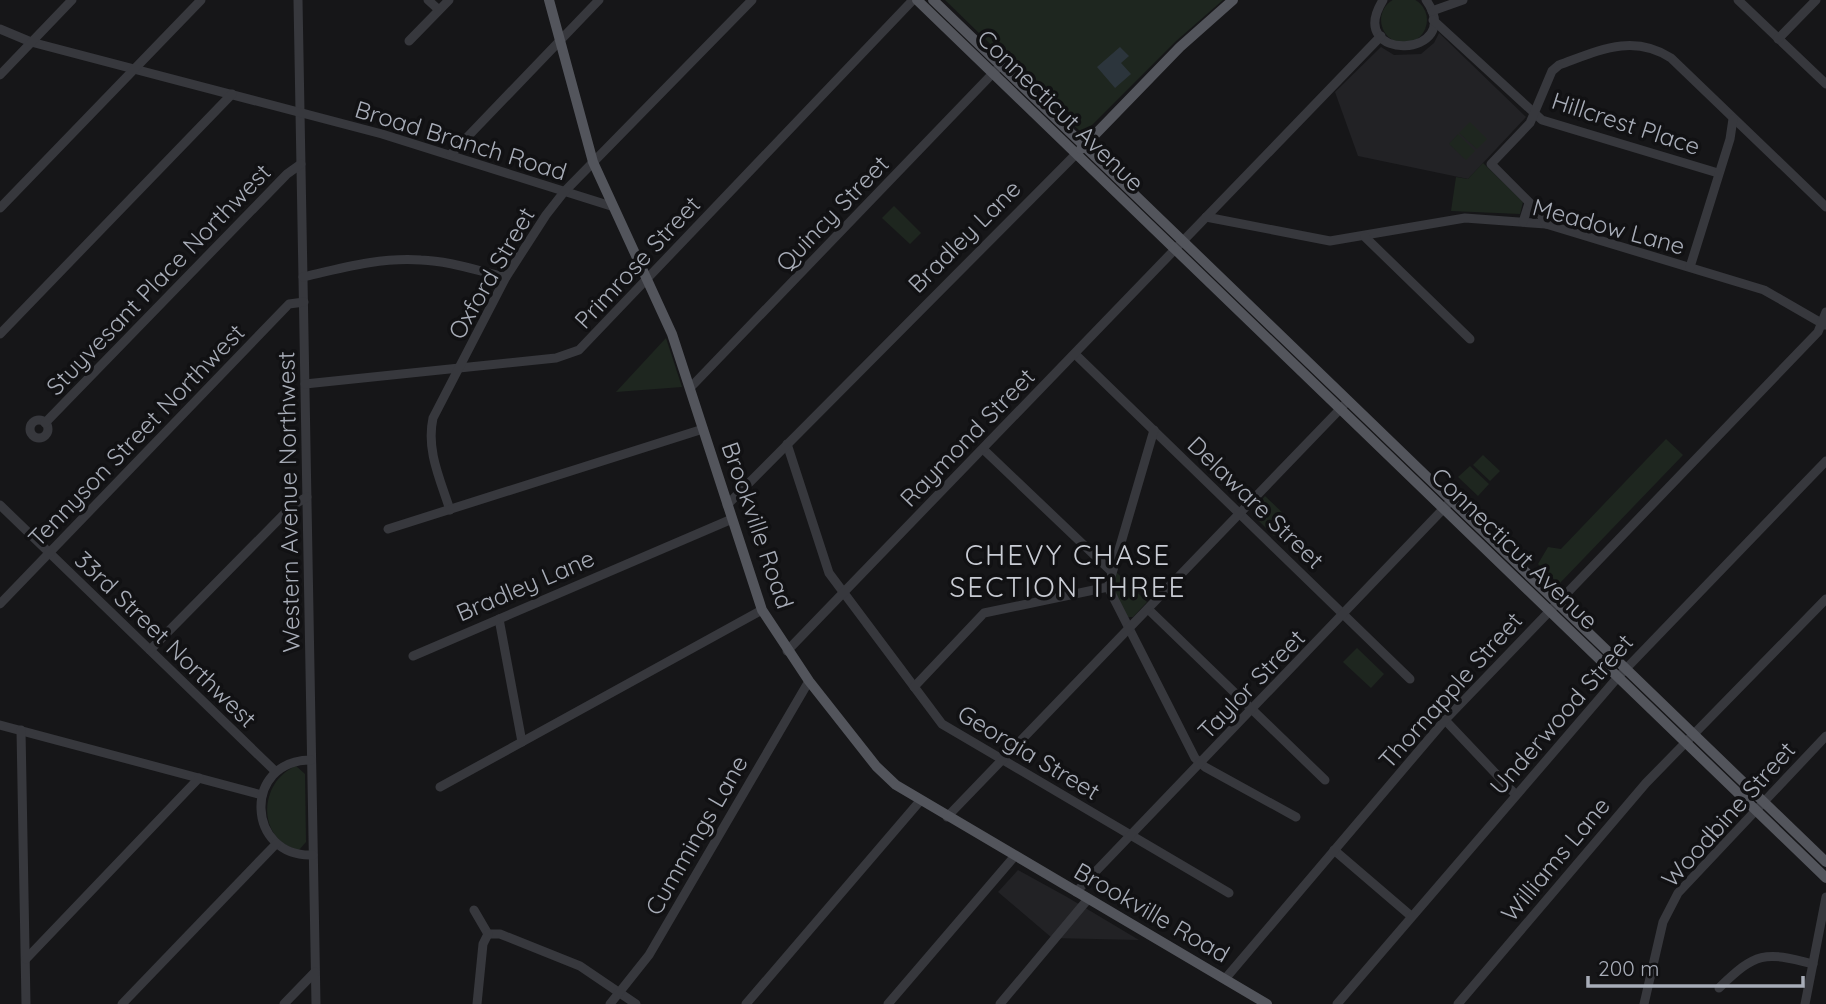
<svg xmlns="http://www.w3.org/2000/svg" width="1826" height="1004" font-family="Quicksand,sans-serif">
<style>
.built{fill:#222225}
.green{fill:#1e261f}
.water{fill:#2c353c}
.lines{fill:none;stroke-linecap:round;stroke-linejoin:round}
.minor{stroke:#37383d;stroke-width:9}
.major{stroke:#53555c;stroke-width:10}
.labels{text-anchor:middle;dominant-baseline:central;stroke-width:7;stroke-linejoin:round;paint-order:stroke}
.street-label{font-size:24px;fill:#a8adb8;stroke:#111113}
.quarter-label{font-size:28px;letter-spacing:2px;fill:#c9ccd4;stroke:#111113}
</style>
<rect width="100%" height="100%" fill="#161618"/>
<g class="built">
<polygon points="1439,33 1526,117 1468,179 1358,156 1335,92 1381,47 1394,55 1421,54 1434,43"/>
<polygon points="1018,870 1067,897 1139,940 1052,938 998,892"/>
</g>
<g class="green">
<circle cx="1404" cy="20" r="23"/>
<polygon points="945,0 1223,0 1175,42 1083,134"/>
<polygon points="1470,122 1487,139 1477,149 1459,133"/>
<polygon points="1458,134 1475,151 1466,160 1449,144"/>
<polygon points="1483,163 1523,202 1520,214 1451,211 1456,177 1468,179"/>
<polygon points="894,206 921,233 910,244 882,218"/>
<polygon points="666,338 682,387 616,392"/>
<polygon points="1666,439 1683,455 1559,584 1538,564 1548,547 1561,549"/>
<polygon points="1483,455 1500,471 1490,481 1473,465"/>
<polygon points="1470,466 1489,484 1478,496 1458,477"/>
<polygon points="1265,496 1287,517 1274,536 1253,515 1254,509"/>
<polygon points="1116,572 1147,602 1133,617 1127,617 1111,587"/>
<polygon points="1357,648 1384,674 1371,688 1343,662"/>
<path d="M 296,766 L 305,774 L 306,842 L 299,850 C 256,840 258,782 296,766 Z"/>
</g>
<polygon class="water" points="1120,47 1129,56 1121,63 1131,74 1115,88 1097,67"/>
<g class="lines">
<g class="minor">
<polyline points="298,0 316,1004"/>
<polyline points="428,0 439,10"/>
<path d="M 1383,0 C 1343,64 1467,58 1426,0"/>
<polyline points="1738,0 1826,84"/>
<polyline points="1432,11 1463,0"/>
<polyline points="1433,20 1542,120 1718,173"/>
<polyline points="0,29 31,42 382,134 611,206"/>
<polyline points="1778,39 1816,0"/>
<polyline points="409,41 449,0"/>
<polyline points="0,75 72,0"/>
<polyline points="451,154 599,0"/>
<polyline points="0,208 201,0"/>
<polyline points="1206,217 1330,241 1465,218 1546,224 1764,290 1825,325"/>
<polyline points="1523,222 1529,203"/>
<path d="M 1546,224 L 1540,213 L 1491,164 L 1530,123 L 1552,71 L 1559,65 C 1598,51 1632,33 1671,58 L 1826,207"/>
<polyline points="1365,237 1470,339"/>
<polyline points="1690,267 1730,139 1733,119"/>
<path d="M 303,277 C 342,268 381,257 421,260 C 450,261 478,271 506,277"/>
<polyline points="0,334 232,94"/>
<polyline points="1075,354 1410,679"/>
<polyline points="305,384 556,358 579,350 913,0"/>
<polyline points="690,388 997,69"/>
<circle cx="39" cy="429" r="9"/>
<polyline points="45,423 287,174 301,164"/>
<polyline points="787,444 829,573 942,724 1229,893"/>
<polyline points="983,449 1111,571"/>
<polyline points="0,505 275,771"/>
<polyline points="727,505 1076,154"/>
<path d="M 450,510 C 440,479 426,450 433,418 L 506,277 L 546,215 L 564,192 L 752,0"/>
<polyline points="388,529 703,429"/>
<polyline points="1108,587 1195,758 1205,767 1296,817"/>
<polyline points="0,604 289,304 304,302"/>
<polyline points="1148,609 1325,780"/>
<polyline points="499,619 522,742"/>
<polyline points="150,650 293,505 307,497"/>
<polyline points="787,651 1381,36"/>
<polyline points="413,656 732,519"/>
<polyline points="914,687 984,613 1108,587 1154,430"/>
<polyline points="1445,720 1516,795"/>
<polyline points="0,725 262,795"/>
<polyline points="21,730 26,1004"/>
<path d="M 311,760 C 242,760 246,858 313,855"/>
<polyline points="440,787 762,610"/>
<polyline points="947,817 1344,405"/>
<polyline points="1334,850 1411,916"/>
<polyline points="1076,892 1448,504"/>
<polyline points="474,910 488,934 500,934 580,966 636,1004"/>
<polyline points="26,959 199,778"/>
<polyline points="1225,979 1445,720 1818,332 1826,312"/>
<path d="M 1719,988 C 1756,952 1764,951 1813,964"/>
<polyline points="122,1004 276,844"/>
<polyline points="284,1004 315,972"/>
<polyline points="477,1004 483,944 488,934"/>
<polyline points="610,1004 649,955 809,681"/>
<polyline points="746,1004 920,801"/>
<polyline points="888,1004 1014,857"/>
<polyline points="1000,1004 1088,899"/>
<polyline points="1337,1004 1618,677 1826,461"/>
<polyline points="1458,1004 1646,783 1826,599"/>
<polyline points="1644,1004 1663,922 1678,893 1826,736"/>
<polyline points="1805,1004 1826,897"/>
</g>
<g class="major">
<polyline points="549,0 593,162 672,334 762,610 809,681 876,766 896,785 1267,1004"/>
<polyline points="917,0 1826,878"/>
<polyline points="933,0 1826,862"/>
<polyline points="1081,149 1180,47 1233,0"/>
</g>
</g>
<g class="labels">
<g class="street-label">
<text transform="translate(1061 110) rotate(44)">Connecticut Avenue</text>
<text transform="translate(1626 123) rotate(18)">Hillcrest Place</text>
<text transform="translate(461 140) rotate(17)">Broad Branch Road</text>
<text transform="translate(832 213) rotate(-46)">Quincy Street</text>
<text transform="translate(1609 226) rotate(15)">Meadow Lane</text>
<text transform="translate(964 236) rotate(-45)">Bradley Lane</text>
<text transform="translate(637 262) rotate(-47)">Primrose Street</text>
<text transform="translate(491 273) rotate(-60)">Oxford Street</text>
<text transform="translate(158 279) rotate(-46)">Stuyvesant Place Northwest</text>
<text transform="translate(136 435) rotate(-46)">Tennyson Street Northwest</text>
<text transform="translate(967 437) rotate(-46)">Raymond Street</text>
<text transform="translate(288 502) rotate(-91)">Western Avenue Northwest</text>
<text transform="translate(1256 502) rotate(44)">Delaware Street</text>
<text transform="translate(758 525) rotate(71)">Brookville Road</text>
<text transform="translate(1515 548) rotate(44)">Connecticut Avenue</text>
<text transform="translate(525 585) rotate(-23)">Bradley Lane</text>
<text transform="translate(166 639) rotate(44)">33rd Street Northwest</text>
<text transform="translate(1251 684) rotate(-46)">Taylor Street</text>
<text transform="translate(1450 690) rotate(-48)">Thornapple Street</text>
<text transform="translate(1561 714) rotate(-49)">Underwood Street</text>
<text transform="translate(1029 752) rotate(31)">Georgia Street</text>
<text transform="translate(1728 814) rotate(-48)">Woodbine Street</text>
<text transform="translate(696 835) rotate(-60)">Cummings Lane</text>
<text transform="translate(1555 859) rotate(-50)">Williams Lane</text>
<text transform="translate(1152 912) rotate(30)">Brookville Road</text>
</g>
<g class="quarter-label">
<text x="1068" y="554">CHEVY CHASE<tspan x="1068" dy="32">SECTION THREE</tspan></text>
</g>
</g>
<path d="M1588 976v10h215v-10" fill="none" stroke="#a8adb8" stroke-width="3.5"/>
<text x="1598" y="976" font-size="21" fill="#a8adb8" stroke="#111113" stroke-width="5" paint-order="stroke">200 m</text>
</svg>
